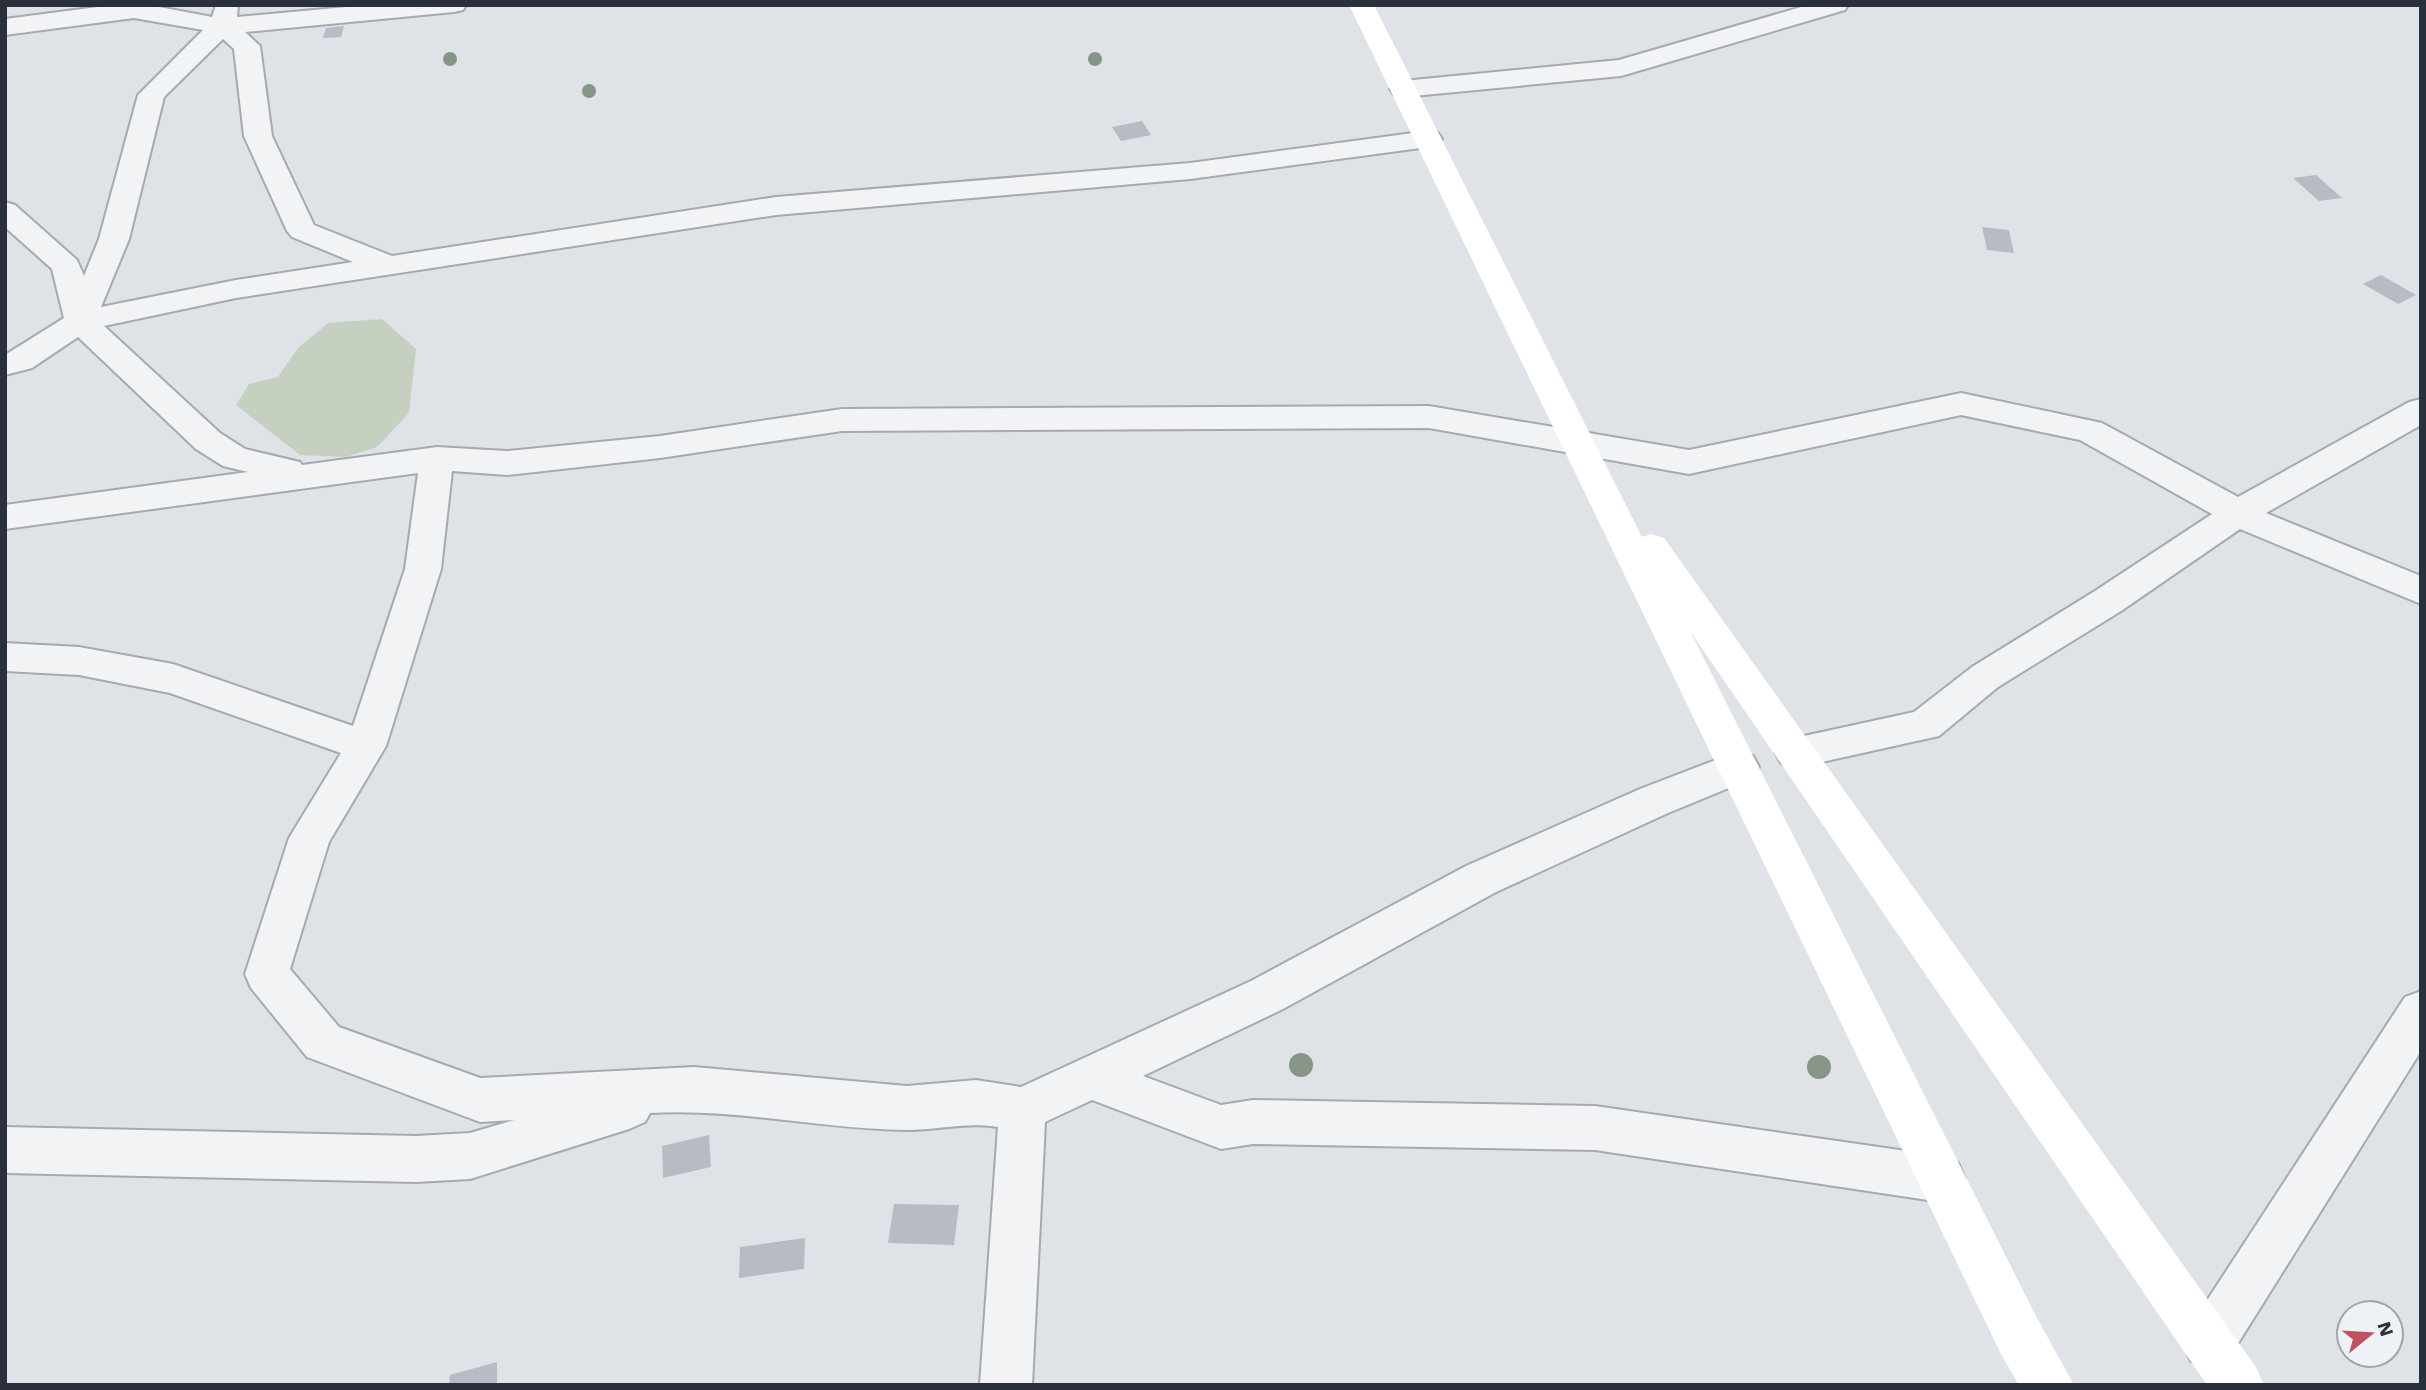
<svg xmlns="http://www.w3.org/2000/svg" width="2426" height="1390" font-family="'Work Sans',sans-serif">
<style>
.green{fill:#c5d0c1}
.building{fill:#b7bbc3}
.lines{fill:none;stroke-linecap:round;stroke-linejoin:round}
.street-casing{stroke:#a5a9b0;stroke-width:4}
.street{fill:#f1f3f5;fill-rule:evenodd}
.secondary{fill:#fff;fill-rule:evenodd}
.tree{fill:#869587}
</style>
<rect width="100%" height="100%" fill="#dfe2e7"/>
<polygon class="green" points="382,319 416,349 409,413 377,447 346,457 300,455 236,405 249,384 278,377 298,348 328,323"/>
<g class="building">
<polygon points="344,26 341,37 323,38 326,28"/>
<polygon points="1142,121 1151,135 1121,141 1112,127"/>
<polygon points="2316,175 2342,198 2319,201 2293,178"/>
<polygon points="1982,227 2009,230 2014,253 1987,250"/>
<polygon points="2381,275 2416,295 2398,304 2363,284"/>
<polygon points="709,1135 711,1167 663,1178 662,1146"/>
<polygon points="894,1204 959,1205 954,1245 888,1243"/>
<polygon points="805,1238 804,1269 739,1278 740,1247"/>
<polygon points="497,1362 497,1385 449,1385 450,1375"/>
</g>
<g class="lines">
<g class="street-casing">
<g id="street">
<path d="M 113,5 L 149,5 L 212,17 L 216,5 L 238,5 L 237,17 L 368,5 L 466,5 L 463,10 L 454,12 L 245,32 L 260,46 L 272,136 L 314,225 L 392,256 L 776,197 L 1190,163 L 1428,131 L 1438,133 L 1442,139 L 1438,145 L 1428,147 L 1190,179 L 776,215 L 236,298 L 104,326 L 220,433 L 245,449 L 300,462 L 302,465 L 437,447 L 507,451 L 660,436 L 842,409 L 1429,406 L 1689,450 L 1961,393 L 2102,423 L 2238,497 L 2409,402 L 2421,399 L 2421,425 L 2266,513 L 2421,576 L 2421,604 L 2240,529 L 2121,611 L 1998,687 L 1939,736 L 1795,768 L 1781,763 L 1775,752 L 1781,741 L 1914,712 L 1972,667 L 2095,591 L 2212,514 L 2080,440 L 1961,415 L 1689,474 L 1429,428 L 842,431 L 660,458 L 507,475 L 452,471 L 441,569 L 386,746 L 329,842 L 290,969 L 339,1027 L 480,1078 L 694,1067 L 907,1086 L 976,1080 L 1021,1087 L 1251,981 L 1466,866 L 1640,789 L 1739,751 L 1753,756 L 1759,767 L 1753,778 L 1668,813 L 1496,892 L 1283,1009 L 1143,1076 L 1221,1105 L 1253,1100 L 1595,1106 L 1941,1156 L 1958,1163 L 1965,1179 L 1958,1195 L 1941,1202 L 1595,1150 L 1253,1144 L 1221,1149 L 1092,1100 L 1045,1122 L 1032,1385 L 980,1385 L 998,1127 C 967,1122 938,1130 907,1130 C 821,1129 736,1108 650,1113 L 645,1122 L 629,1129 L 470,1179 L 416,1182 L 5,1173 L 5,1127 L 416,1136 L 470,1133 L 514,1120 L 480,1122 L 307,1057 L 251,988 L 245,974 L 289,838 L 341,753 L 170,693 L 79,675 L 5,671 L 5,643 L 79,647 L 173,664 L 353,726 L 405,569 L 418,473 L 5,529 L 5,505 L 248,472 L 223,466 L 196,449 L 78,337 L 32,368 L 5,375 L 5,355 L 64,318 L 52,269 L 5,227 L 5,202 L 15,205 L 77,260 L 84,276 L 99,239 L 138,95 L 203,30 L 134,18 L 5,35 L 5,19 ZM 223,39 L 234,49 L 244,136 L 287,231 L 292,237 L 353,262 L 236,280 L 101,307 L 129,239 L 164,97 Z"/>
<polygon points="1808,5 1848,5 1845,10 1621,76 1403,97 1394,95 1390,89 1394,83 1403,81 1619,60"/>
<polygon points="2421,991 2421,1051 2227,1361 2209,1369 2191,1361 2183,1343 2191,1325 2405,997"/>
</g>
</g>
<use href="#street" class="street"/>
<polygon class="secondary" points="1349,5 1374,5 1642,537 1651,534 1664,538 2256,1367 2264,1385 2207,1385 1690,631 2037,1318 2074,1385 2019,1385 2001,1354"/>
</g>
<g class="tree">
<circle cx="450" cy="59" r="7"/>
<circle cx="1095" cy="59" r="7"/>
<circle cx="589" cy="91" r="7"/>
<circle cx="1301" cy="1065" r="12"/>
<circle cx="1819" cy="1067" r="12"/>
</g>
<rect width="2426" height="1390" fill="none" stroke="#2a303c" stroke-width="14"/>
<g transform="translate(2370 1334) rotate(72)"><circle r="33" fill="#eef1f5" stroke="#a0a4ab" stroke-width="2"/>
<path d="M0-5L12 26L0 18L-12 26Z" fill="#bf5160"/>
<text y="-10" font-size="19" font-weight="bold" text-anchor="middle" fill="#2a303c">N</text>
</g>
</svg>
